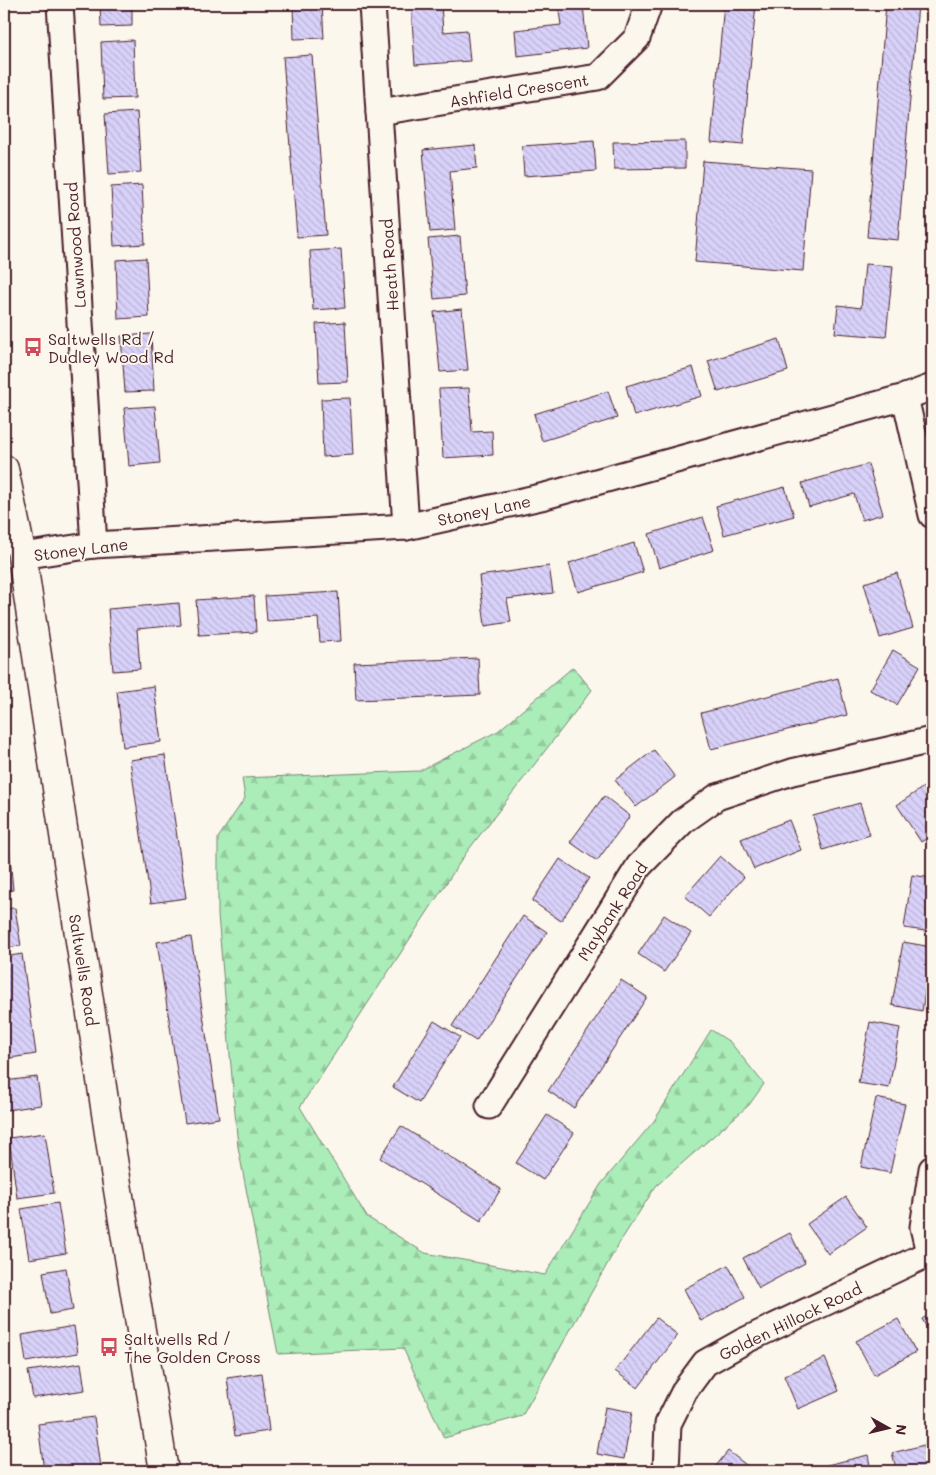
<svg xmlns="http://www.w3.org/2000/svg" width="936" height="1475" font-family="Mali,sans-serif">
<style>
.forest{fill:url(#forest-firs);stroke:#7a8672}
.building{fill:url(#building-back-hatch);stroke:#4a1f2b}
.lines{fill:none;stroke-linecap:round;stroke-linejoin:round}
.street-casing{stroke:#4a1f2b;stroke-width:29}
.secondary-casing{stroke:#4a1f2b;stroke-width:31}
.street{stroke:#fbf7ec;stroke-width:25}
.secondary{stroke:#fbf7ec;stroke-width:28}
.labels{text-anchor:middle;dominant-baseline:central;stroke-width:4;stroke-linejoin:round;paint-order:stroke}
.street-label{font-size:16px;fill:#4a1f2b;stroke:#fbf7ec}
.poi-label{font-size:16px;fill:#4a1f2b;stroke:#fbf7ec;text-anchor:start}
</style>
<defs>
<pattern id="forest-firs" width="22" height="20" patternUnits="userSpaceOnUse" patternTransform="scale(1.25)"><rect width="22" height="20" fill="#aaedb8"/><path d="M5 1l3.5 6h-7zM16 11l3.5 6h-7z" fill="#94cb9e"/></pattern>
<pattern id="building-back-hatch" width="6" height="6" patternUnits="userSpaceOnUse" patternTransform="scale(1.25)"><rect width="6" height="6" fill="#d8d1f9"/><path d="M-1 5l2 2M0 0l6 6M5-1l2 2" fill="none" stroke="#bbb3d6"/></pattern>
</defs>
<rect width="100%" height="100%" fill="#fbf7ec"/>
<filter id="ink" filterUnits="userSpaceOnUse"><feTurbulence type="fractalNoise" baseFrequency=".02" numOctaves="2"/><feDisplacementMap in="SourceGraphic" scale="10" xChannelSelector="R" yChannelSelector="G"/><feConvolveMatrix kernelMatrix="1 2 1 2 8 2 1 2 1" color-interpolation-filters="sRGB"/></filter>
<g filter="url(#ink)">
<polygon class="forest" points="573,667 592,690 466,853 300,1107 367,1217 425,1253 545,1275 601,1184 654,1121 711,1030 730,1042 764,1084 749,1105 656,1186 618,1245 522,1416 444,1438 403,1348 278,1354 238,1147 218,915 218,838 245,798 242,778 419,771 498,731"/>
<g class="building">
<polygon points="100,4 132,4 132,26 101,27"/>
<polygon points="293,4 322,4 324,38 294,39"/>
<polygon points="411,4 441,4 443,32 467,30 470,61 415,65"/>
<polygon points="558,4 583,4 587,48 517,56 515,30 561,25"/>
<polygon points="724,4 756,4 743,145 711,142"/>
<polygon points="886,4 918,4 898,240 867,237"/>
<polygon points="133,40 135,98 103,99 101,42"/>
<polygon points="312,55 326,235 297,237 283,57"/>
<polygon points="137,112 141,172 109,174 105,114"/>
<polygon points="594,141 596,171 524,176 522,146"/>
<polygon points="685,141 685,168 614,169 613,142"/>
<polygon points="475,145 477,168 450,171 455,230 430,232 423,150"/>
<polygon points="703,161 811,169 803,271 695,262"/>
<polygon points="142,185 145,244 114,246 111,187"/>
<polygon points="460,236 465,296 434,299 428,239"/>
<polygon points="341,249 345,308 313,310 310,251"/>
<polygon points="146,258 149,317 118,319 116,260"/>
<polygon points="865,264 893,266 886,337 835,333 838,305 861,308"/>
<polygon points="462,309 468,370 440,372 434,312"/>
<polygon points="345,322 348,382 319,383 316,324"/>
<polygon points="151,334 154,391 125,392 121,336"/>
<polygon points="779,339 788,371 718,392 708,361"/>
<polygon points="693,367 702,396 634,416 626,386"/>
<polygon points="469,388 472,432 492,431 493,455 443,458 439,389"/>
<polygon points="608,391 617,418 542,441 534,414"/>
<polygon points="350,398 353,455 323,457 321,399"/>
<polygon points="155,406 160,463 129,466 124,408"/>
<polygon points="868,464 883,514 862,520 854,494 809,507 802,483"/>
<polygon points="785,487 794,516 724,535 716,506"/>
<polygon points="703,517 714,550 659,568 649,534"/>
<polygon points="634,543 643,572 578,592 569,563"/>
<polygon points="549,566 553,593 507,599 511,622 485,626 479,576"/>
<polygon points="897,573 913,628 880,638 864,583"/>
<polygon points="338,592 341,641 320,642 318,618 267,621 265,596"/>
<polygon points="254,596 256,632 199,635 196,600"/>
<polygon points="179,603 181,625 137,629 140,669 113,671 108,609"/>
<polygon points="893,650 920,666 897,705 870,690"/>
<polygon points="478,658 480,695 356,700 354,663"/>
<polygon points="838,678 847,715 711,749 701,713"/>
<polygon points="154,686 161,742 123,747 117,691"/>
<polygon points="654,750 675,777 636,807 615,780"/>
<polygon points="165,755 186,898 151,903 130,760"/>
<polygon points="925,786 932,798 932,835 921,842 897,805"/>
<polygon points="604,796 630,816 597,861 570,842"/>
<polygon points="860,803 870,835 823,850 813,816"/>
<polygon points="789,820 801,850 754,869 741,839"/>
<polygon points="4,845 9,845 13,890 4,891"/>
<polygon points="720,856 744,877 709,917 685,896"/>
<polygon points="560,859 589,878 561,921 532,901"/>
<polygon points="912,875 932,878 932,932 904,928"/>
<polygon points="15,908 21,946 4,948 4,909"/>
<polygon points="664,915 691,933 664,972 638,954"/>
<polygon points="523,916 547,932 476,1041 452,1026"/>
<polygon points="191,937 219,1118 185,1123 157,942"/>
<polygon points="903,942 932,947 922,1011 892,1005"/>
<polygon points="22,954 36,1054 4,1059 4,957"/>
<polygon points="621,980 647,997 574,1108 548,1091"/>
<polygon points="434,1021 460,1037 419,1103 393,1087"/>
<polygon points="870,1022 900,1028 889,1088 858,1083"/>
<polygon points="37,1077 41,1105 7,1110 4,1081"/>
<polygon points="876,1098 905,1104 890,1173 861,1167"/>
<polygon points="547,1115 574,1133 543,1180 516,1163"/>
<polygon points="401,1126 501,1189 481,1221 380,1158"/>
<polygon points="45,1133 54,1193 17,1198 9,1138"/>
<polygon points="846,1197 867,1227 828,1254 807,1224"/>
<polygon points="58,1203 66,1253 29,1259 21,1209"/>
<polygon points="790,1233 805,1263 759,1288 743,1258"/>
<polygon points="728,1265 745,1297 701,1321 684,1289"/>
<polygon points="66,1268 73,1310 50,1314 43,1272"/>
<polygon points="932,1313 932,1336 922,1319"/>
<polygon points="656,1318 678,1335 638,1388 615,1371"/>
<polygon points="898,1319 916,1352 874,1375 856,1341"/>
<polygon points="74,1326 78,1353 26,1362 22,1335"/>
<polygon points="825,1358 839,1391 798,1409 784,1376"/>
<polygon points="81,1363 85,1390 33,1398 28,1371"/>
<polygon points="262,1373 269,1431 235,1436 227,1378"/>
<polygon points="605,1407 632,1412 624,1459 597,1454"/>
<polygon points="94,1417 101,1467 69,1471 44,1471 38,1424"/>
<polygon points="932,1443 932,1471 897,1471 892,1453"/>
<polygon points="728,1451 754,1471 712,1471"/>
<polygon points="868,1455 871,1471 820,1471 819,1467"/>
<polygon points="598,1465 607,1471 593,1471"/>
</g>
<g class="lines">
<g class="street-casing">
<g id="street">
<polyline points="60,4 94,545"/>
<polyline points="372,4 406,527"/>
<polyline points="379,112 598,77 637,38 649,4"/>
<polyline points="905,397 932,515"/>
<polyline points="22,556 94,545 406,527 545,496 905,397 932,387"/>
<polyline points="489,1106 639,866 683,821 717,797 792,772 932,740"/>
<polyline points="929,1253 923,1227 932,1169"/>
<polyline points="666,1471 668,1424 685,1390 705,1363 744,1341 932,1252"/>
</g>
</g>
<g class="secondary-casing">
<polyline id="secondary" points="4,469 22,556 112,1153 164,1471"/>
</g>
<use href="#street" class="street"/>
<use href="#secondary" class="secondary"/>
</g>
</g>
<defs>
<g id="bus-bare" transform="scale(1.5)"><path d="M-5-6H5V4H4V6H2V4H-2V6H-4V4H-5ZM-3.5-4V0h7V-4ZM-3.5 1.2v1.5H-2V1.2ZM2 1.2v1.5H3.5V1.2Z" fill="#d1495b" stroke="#fbf7ec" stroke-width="2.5" paint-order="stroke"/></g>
</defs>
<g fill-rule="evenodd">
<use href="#bus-bare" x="33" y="347"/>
<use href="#bus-bare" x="109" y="1347"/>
</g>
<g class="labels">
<g class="street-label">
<text transform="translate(519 90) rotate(-9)">Ashfield Crescent</text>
<text transform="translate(75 245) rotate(-94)">Lawnwood Road</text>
<text transform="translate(389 265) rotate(-94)">Heath Road</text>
<text transform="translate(484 510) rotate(-12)">Stoney Lane</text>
<text transform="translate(81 549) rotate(-7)">Stoney Lane</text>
<text transform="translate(612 911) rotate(-57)">Maybank Road</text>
<text transform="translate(84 970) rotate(81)">Saltwells Road</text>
<text transform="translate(790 1321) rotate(-26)">Golden Hillock Road</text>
</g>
<g class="poi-label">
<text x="48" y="338">Saltwells Rd /<tspan x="48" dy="18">Dudley Wood Rd</tspan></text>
<text x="124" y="1338">Saltwells Rd /<tspan x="124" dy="18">The Golden Cross</tspan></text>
</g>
</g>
<rect width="936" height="1475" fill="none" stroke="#fbf7ec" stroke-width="20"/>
<rect x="10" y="10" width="916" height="1455" fill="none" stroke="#4a1f2b" stroke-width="2" filter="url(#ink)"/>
<g transform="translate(888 1428) rotate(98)" stroke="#fbf7ec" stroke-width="4" paint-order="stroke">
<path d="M0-4L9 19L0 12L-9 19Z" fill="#4a1f2b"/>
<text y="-8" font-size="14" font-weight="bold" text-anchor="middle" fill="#4a1f2b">N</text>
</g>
</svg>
